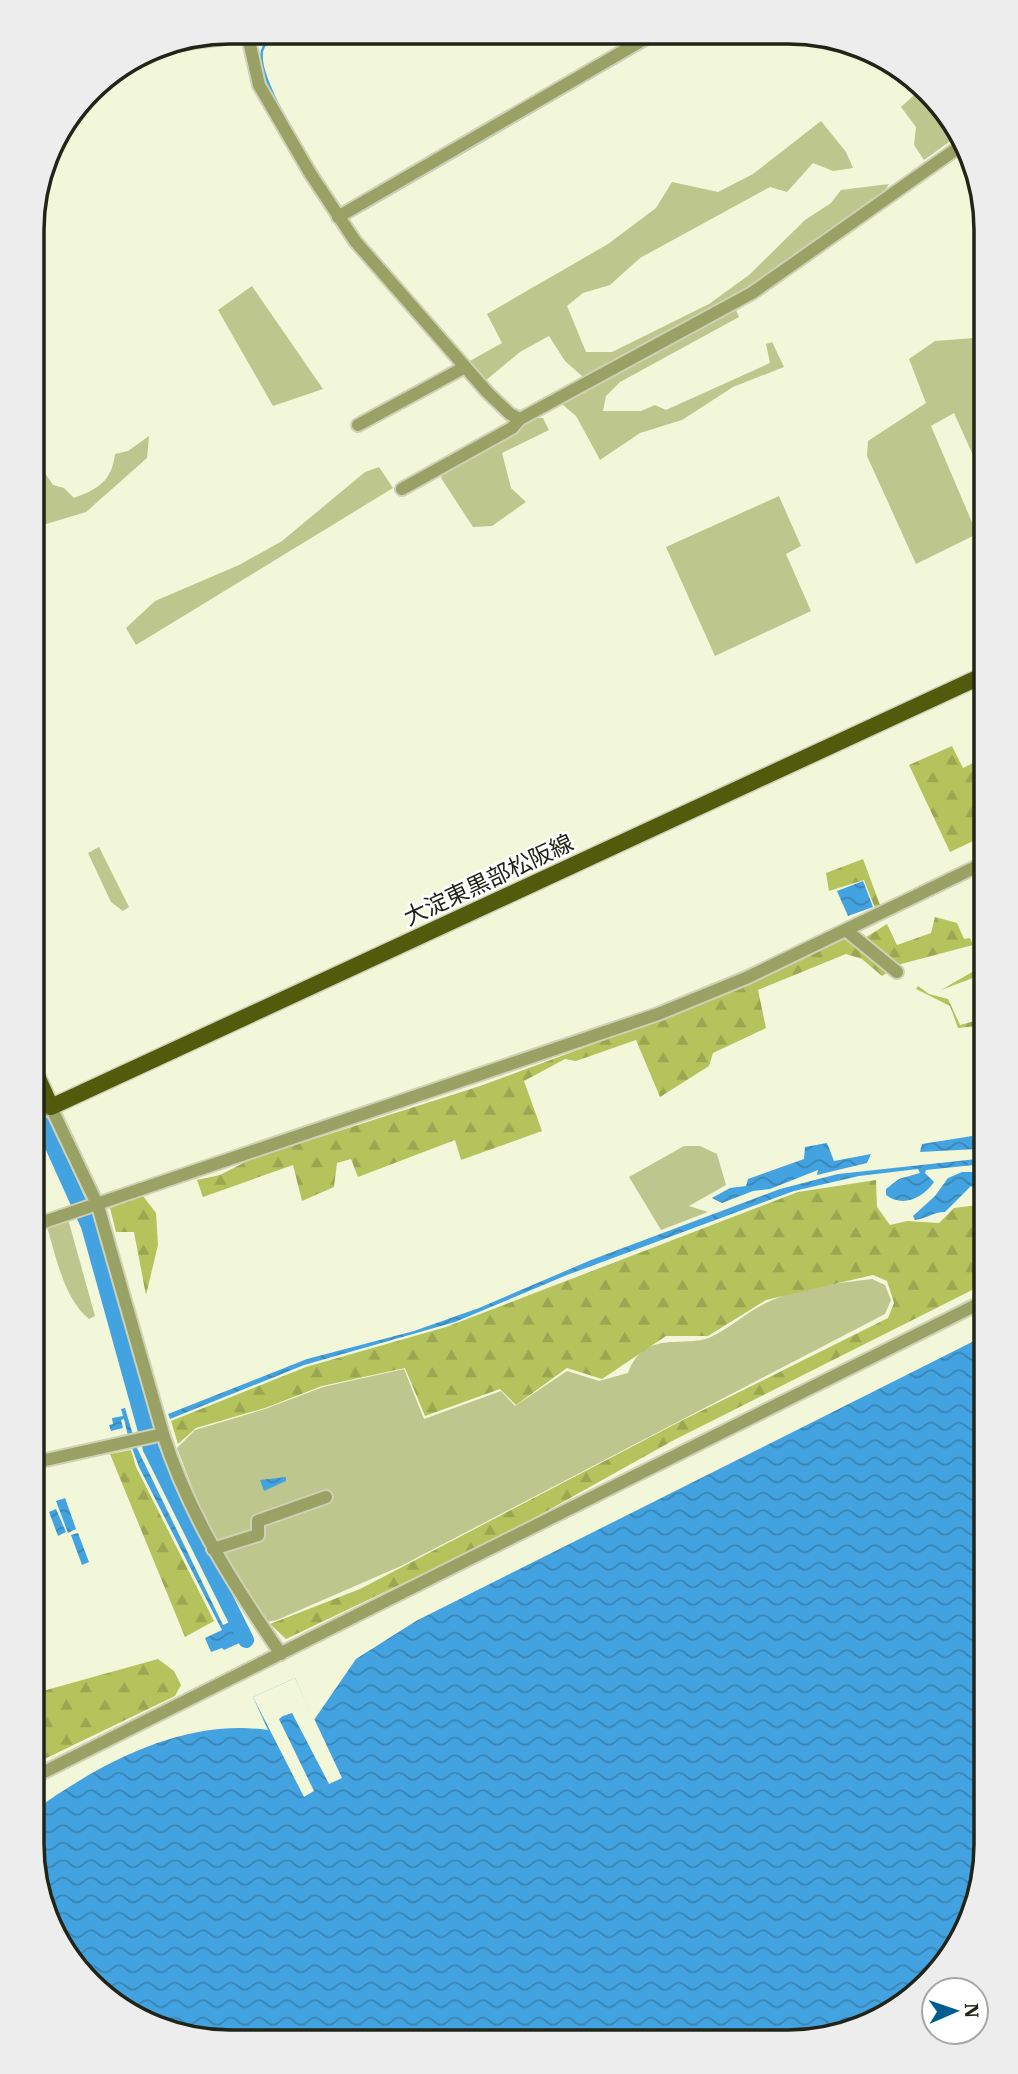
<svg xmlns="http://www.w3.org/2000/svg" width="1018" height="2074" font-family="'IBM Plex Serif','Noto Sans JP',serif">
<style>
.green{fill:#bdc68c}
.forest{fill:url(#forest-firs)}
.water{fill:url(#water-waves)}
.pier{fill:#f2f7d9}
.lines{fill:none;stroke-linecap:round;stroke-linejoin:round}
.stream{stroke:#43a3e1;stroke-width:2.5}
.river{stroke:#43a3e1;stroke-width:16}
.minor-casing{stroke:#cdd1b6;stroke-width:16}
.major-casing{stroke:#cdd1b6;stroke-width:19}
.minor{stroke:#99a264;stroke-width:12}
.major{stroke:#525a0c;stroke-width:16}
.labels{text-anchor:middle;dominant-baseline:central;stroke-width:5;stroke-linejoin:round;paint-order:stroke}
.street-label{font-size:23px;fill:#222418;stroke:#fff}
.rim{fill:none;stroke:#222418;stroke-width:3.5}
</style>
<defs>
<pattern id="forest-firs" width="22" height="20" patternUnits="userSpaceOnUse" patternTransform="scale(1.75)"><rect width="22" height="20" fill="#b5c35d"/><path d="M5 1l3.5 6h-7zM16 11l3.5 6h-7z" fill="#9ba750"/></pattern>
<pattern id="water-waves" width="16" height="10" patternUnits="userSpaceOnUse" patternTransform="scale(1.75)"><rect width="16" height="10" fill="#43a3e1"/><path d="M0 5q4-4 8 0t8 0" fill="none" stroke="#3885b5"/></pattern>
</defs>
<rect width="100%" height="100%" fill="#f2f7d9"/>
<g class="green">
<polygon points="923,87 956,137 924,160 914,145 916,127 901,107"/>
<polygon points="821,121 846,152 853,168 833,171 813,163 787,192 770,187 640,258 610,285 583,293 567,306 586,352 612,352 709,304 749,275 805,220 831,203 841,190 889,184 878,201 748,292 646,342 583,377 565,361 549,336 520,352 485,381 468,362 502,343 487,314 608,244 656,208 672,182 718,192 753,174"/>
<polygon points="252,286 323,389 273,406 218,310"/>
<polygon points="736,310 739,317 620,382 606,396 603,411 641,411 655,405 666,410 770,363 766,344 772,342 784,367 733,387 682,420 640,433 600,460 576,416 562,404"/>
<polygon points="986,337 986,484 954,413 931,426 977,534 916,564 867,456 868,441 926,403 909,359 935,341"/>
<polygon points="537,418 543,418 549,430 502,453 511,488 526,502 492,526 473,527 441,478 446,469"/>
<path d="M 149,436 L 147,458 L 86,512 L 33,528 L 33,455 L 53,485 L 64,488 L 74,498 C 98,489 112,481 115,454 L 128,451 Z"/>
<polygon points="379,467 393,488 136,645 126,628 155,601 239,565 282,541 365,472"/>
<polygon points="779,496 801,546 786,554 811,611 715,656 666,547"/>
<polygon points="99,847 129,907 123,911 111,902 88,853"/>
<polygon points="684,1146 700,1146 717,1154 726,1185 689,1206 708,1212 661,1230 629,1177"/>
<path d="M 68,1219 L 95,1316 L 89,1319 C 64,1299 56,1256 47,1227 Z"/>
<path d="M 872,1279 L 885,1285 L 891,1300 L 885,1314 L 401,1566 L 277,1620 L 266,1622 L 214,1544 L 177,1448 L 195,1430 L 265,1409 L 323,1387 L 404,1369 L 424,1419 L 501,1391 L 515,1406 L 567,1371 L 599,1381 L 628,1373 C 645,1328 683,1349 711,1337 C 730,1328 747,1312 766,1303 C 797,1288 838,1283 872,1279 Z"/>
</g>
<g class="forest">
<polygon points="952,746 963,768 986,757 986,835 950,852 909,765"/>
<polygon points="863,859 880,905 875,908 864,880 829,891 826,873"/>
<polygon points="935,917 957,923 964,939 970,938 973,945 901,964 882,976 862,959 846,954 758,990 766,1028 713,1053 709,1066 660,1097 636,1040 576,1061 565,1059 524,1081 542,1131 461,1160 455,1140 358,1177 351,1159 337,1163 334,1187 302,1201 293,1165 203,1197 197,1180 220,1175 251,1159 480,1086 642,1026 711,998 846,935 857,943 887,924 897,945 931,933"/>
<polygon points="986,964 986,973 941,990"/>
<polygon points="918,986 929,994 948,999 960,1025 986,1018 986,1025 958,1028 950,1006 916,989"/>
<polygon points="876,1180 877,1207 890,1225 907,1221 939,1223 954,1208 986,1204 986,1283 674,1440 502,1536 286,1639 270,1624 360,1589 683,1420 888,1318 894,1303 887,1281 873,1275 766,1300 708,1336 666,1336 602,1379 567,1368 516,1405 500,1389 425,1416 405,1368 322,1386 265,1408 196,1428 178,1444 171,1421 306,1367 446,1327 798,1192"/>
<polygon points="143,1196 156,1213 158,1245 146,1295 134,1232 116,1232 110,1208"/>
<polygon points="131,1450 136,1467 214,1621 185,1637 110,1454"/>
<polygon points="158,1659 174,1671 181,1685 175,1696 32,1765 32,1694"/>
</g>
<g class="water">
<polygon points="863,881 873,907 848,916 837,891"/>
<polygon points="972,1136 977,1149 920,1152 922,1144"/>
<polygon points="827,1143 834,1161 871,1154 867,1163 817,1175 818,1170 770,1189 753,1191 722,1203 712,1198 730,1188 746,1186 748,1179 804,1159 805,1147"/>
<path d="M 986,1158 L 985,1191 L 971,1186 L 945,1212 C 933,1212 926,1219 915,1220 L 913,1216 L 935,1196 L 948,1178 L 962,1172 L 974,1172 L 983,1164 L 926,1170 L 925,1173 L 934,1182 C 923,1198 903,1208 886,1195 L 886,1189 L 899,1179 L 920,1173 L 918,1169 L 859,1176 L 794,1191 L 567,1275 L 455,1322 L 304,1365 L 170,1419 L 168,1414 L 307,1359 L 414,1331 L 479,1308 L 591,1260 L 780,1189 L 838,1174 Z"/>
<path d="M 986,1335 L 986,1858 L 945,1965 L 852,2032 L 788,2042 L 204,2041 L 99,1994 L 42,1908 L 32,1844 L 32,1812 C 99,1764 182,1718 268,1730 L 253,1697 L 295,1678 L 314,1720 L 356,1659 L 416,1621 Z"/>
<polygon points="125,1408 133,1435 128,1436 124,1419 121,1420 123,1428 111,1431 109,1425 113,1424 112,1418 123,1416 121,1409"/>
<polygon points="136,1446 223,1625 238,1618 248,1639 224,1650 222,1648 211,1652 205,1638 222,1630 139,1467 132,1448"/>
<polygon points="286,1477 286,1481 264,1491 260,1480"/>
<polygon points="65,1498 76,1529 68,1533 56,1501"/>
<polygon points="56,1509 66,1532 58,1536 49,1512"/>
<polygon points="78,1533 89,1562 82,1565 71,1535"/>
</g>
<polygon class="pier" points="295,1678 342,1778 329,1784 292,1713 283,1716 279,1719 314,1791 304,1797 253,1697"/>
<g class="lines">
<g class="stream">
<path d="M 270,32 C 270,41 264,43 262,51 C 256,79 308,156 323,182"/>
<polyline points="365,209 666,34"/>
</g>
<polyline class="river" points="32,1100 89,1226 151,1449 246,1640"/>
<g class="minor-casing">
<g id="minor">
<polyline points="247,32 259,85 310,173 355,241 488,393 510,414 520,419"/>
<polyline points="338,217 653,34"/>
<polyline points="358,425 465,367"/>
<polyline points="402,489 512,428 520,419 752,293 962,145"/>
<polyline points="847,931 897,972"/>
<polyline points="32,1226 658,1014 746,978 986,862"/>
<path d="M 163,1434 C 189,1515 233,1584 281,1654"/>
<polyline points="32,1463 163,1434 98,1206 51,1107 32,1116"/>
<polyline points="213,1549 258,1535 258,1521 326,1497"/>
<polyline points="32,1778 986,1300"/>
</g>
</g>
<g class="major-casing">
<g id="major">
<polyline points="160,45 220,37 230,32"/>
<polyline points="32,1065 51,1107 986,674"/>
</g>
</g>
<use href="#minor" class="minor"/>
<use href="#major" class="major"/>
</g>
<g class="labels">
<g class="street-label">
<text transform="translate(488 879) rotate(-25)">大淀東黒部松阪線</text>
</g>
</g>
<path d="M0 0H1018V2074H0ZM230 44H788A186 186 0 0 1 974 230V1844A186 186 0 0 1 788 2030H230A186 186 0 0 1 44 1844V230A186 186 0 0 1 230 44Z" fill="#ededed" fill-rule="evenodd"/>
<path class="rim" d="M230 44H788A186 186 0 0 1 974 230V1844A186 186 0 0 1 788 2030H230A186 186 0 0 1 44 1844V230A186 186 0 0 1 230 44Z"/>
<g transform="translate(955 2011) rotate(88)"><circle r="33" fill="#ffffff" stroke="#a7a7a3" stroke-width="2"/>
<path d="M0-5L12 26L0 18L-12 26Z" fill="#005e8f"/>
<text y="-10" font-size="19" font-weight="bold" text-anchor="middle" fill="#222418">N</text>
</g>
</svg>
